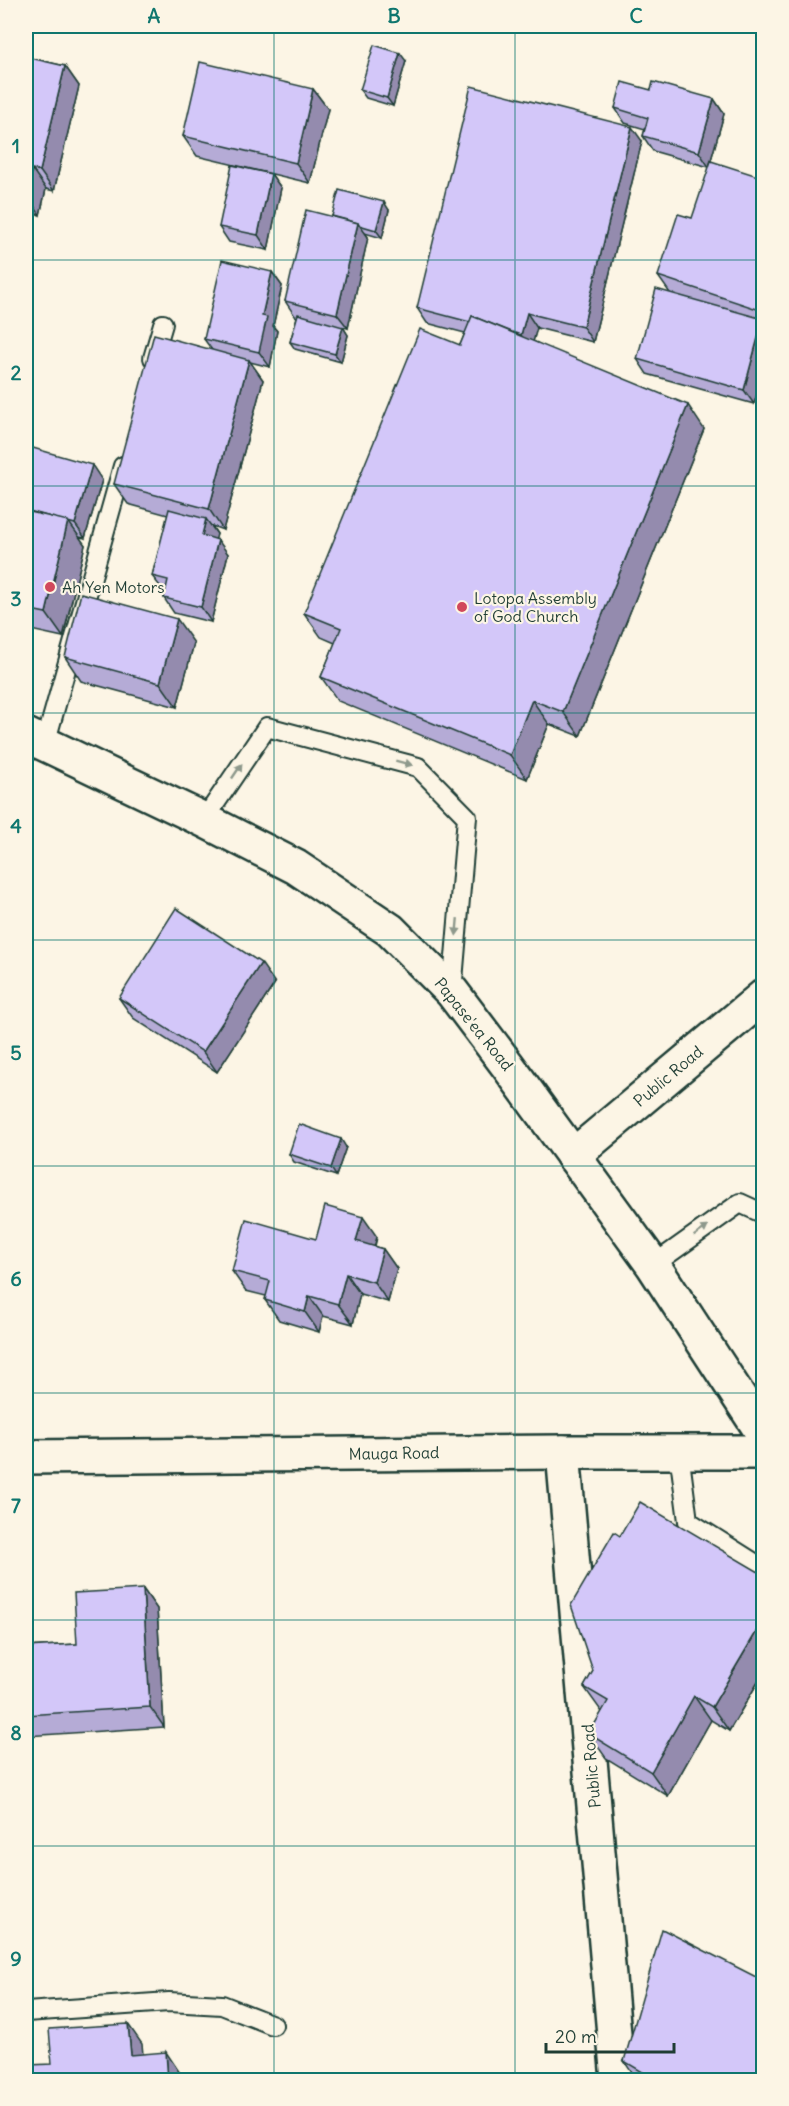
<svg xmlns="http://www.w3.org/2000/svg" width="789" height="2106" font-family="Delius,sans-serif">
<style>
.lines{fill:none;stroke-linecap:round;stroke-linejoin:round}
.service-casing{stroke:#1f3d34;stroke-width:22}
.minor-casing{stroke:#1f3d34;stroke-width:38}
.secondary-casing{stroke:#1f3d34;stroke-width:38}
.service{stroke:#fcf5e5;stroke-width:18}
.minor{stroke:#fcf5e5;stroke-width:33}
.secondary{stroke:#fcf5e5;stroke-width:33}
.wall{fill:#b5abd6;stroke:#1f3d34;stroke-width:1.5}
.shaded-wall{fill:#948bae;stroke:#1f3d34;stroke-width:1.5}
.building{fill:#d3c7f9;stroke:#1f3d34;stroke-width:1.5}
.oneway{fill:#8e998c}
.grid{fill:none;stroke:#0f766e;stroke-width:1.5;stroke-opacity:0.55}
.poi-dot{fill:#d1495b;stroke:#fcf5e5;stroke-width:2}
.labels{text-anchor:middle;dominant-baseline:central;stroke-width:4.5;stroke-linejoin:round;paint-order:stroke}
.poi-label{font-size:16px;fill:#1f3d34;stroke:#fcf5e5;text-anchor:start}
.street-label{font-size:16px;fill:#1f3d34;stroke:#fcf5e5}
.neatline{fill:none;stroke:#0f766e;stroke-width:2}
.grid-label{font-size:20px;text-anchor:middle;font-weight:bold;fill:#0f766e}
</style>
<rect width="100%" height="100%" fill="#fcf5e5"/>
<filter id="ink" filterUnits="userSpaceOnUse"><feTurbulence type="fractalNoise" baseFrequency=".0167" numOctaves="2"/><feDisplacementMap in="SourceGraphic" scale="12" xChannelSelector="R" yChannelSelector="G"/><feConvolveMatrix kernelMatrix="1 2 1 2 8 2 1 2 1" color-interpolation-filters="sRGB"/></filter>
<g filter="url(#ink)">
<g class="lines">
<g class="service-casing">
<g id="service">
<polyline points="153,358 163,324"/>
<polyline points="45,744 123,466"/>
<polyline points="204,820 267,727 418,767 467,817 452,992"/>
<polyline points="653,1265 740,1203 764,1214"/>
<polyline points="679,1452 688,1521 764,1569"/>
<polyline points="26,2012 169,2002 222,2005 273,2025"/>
</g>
</g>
<g class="minor-casing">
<g id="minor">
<polyline points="573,1156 764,996"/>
<polyline points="563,1452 618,2080"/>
<polyline points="26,1457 563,1452 764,1452"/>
</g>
</g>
<g class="secondary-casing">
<polyline id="secondary" points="26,735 204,820 296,867 390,930 452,992 508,1066 653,1265 764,1435"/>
</g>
<use href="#service" class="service"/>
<use href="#minor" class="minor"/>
<use href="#secondary" class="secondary"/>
</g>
<g class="wall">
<polygon points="26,57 65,66 79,86 54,191 46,189 40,215 26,211"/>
<polygon points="406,61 393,106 366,98 360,90"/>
<polygon points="313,89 328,109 310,183 197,156 183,136"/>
<polygon points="651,90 714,99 724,114 709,167 653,151 643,136 645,129 625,123 615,108"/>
<polygon points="642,141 593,342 537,328 533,341 704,429 580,736 549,724 527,779 338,701 321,677 335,643 321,637 304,613 460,345 465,333 427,323 417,308"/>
<polygon points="271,174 281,188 268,250 229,242 219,227"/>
<polygon points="764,178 764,370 754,404 647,374 637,359 670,293 658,276"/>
<polygon points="389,210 382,238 365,233 368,237 348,328 343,327 348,335 341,362 295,349 290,342 297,317 295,316 285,301 332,216"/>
<polygon points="272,272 282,286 273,326 277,331 270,367 250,362 263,380 223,530 212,526 217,534 215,539 228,554 211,622 174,613 164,598 165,591 163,590 152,576 168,515 128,504 114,484 212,350 204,339"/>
<polygon points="26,446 102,480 85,538 79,537 85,545 63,637 26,629"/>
<polygon points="194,643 177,707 81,681 65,657"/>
<polygon points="275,983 217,1072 133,1018 119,998"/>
<polygon points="346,1147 336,1176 294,1162 289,1154"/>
<polygon points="377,1237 375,1246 383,1249 397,1269 388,1302 360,1294 353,1324 323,1316 319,1332 279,1320 265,1300 266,1296 246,1291 232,1271 316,1239"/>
<polygon points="620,1536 764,1575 764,1672 729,1731 711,1720 668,1796 606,1758 589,1734 602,1712 584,1687 593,1671"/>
<polygon points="143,1589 157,1609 164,1727 26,1736 26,1647 77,1644"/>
<polygon points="624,2061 764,2080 642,2080 634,2076"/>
</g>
<g class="shaded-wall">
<polygon points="400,53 406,61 393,106 387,98"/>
<polygon points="65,66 79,86 54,191 40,171"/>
<polygon points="313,89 328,109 310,183 296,163"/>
<polygon points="714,99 724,114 709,167 699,152"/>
<polygon points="632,127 642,141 593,342 583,327"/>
<polygon points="32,169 46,189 40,215 26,194"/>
<polygon points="271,174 281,188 268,250 258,235"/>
<polygon points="384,202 389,210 382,238 376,230"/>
<polygon points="358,223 368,237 348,328 337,314"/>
<polygon points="272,272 282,286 273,326 277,331 270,367 259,352 262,316"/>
<polygon points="527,313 537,328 531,349 521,335"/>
<polygon points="763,319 764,370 754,404 744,390"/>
<polygon points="343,327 348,335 341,362 335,354"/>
<polygon points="249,360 263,380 223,530 209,509"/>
<polygon points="688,405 704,429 580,736 563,712"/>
<polygon points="92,465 102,480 85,538 75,524"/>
<polygon points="206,519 217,534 213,550 202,535"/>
<polygon points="68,521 85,545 63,637 46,613"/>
<polygon points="218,540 228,554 211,622 201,607"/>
<polygon points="177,619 194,643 177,707 160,683"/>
<polygon points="532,700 549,724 527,779 510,755"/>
<polygon points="261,963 275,983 217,1072 203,1052"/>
<polygon points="341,1139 346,1147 336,1176 331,1168"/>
<polygon points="363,1217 377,1237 370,1261 356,1241"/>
<polygon points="383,1249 397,1269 388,1302 374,1282"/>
<polygon points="346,1274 360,1294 353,1324 338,1304"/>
<polygon points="309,1296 323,1316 319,1332 305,1312"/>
<polygon points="143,1589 157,1609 164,1727 150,1707"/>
<polygon points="764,1599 764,1618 758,1610"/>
<polygon points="764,1619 764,1672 729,1731 712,1707"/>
<polygon points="694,1696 711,1720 668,1796 651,1772"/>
<polygon points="128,2024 142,2044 145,2075 131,2055"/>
<polygon points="166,2052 180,2073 180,2080 168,2080"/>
</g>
<g class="building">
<polygon points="374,45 400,53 387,98 360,90"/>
<polygon points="26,57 65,66 40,171 32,169 26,194"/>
<polygon points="200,62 313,89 296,163 183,136"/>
<polygon points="622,82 651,90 653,82 714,99 699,152 643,136 648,118 615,108"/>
<polygon points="471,86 632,127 583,327 527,313 521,335 512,332 472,316 470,322 417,308"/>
<polygon points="711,161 764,178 763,311 658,276 678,214 692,218"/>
<polygon points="232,165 271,174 258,235 219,227"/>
<polygon points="339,190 384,202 376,230 359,225 358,223 332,216"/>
<polygon points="306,210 358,223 337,314 285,301"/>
<polygon points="222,260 272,272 262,316 267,317 259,352 204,339"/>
<polygon points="656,289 763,319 744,390 637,359"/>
<polygon points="298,314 343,327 335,354 290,342"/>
<polygon points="472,316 688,405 563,712 532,700 510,755 321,677 341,628 304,613 420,329 460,345"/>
<polygon points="154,334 249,360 209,509 114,484"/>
<polygon points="26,446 92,465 75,524 26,510"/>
<polygon points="169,509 206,519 202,535 218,540 201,607 164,598 168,580 152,576"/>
<polygon points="26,511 68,521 46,613 26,609"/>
<polygon points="81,593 177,619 160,683 65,657"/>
<polygon points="176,908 261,963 203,1052 119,998"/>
<polygon points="299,1124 341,1139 331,1168 289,1154"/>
<polygon points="325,1206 363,1217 356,1241 383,1249 374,1282 346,1274 338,1304 309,1296 305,1312 265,1300 270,1281 232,1271 246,1219 316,1239"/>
<polygon points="640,1502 764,1575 764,1599 758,1610 764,1613 764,1619 712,1707 694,1696 651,1772 589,1734 608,1701 584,1687 593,1671 571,1605 614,1532 620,1536"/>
<polygon points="143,1589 150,1707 26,1715 26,1647 77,1644 74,1593"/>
<polygon points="662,1929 764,1981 764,2080 656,2080 624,2061"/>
<polygon points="128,2024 131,2055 166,2052 168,2080 29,2080 28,2065 52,2064 49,2029"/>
</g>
<defs><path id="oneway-solid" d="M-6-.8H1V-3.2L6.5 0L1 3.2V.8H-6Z" transform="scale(1.5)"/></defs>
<g class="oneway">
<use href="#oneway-solid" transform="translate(404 763) rotate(15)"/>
<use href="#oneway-solid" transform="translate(237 771) rotate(-56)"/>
<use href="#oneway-solid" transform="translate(457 927) rotate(95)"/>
<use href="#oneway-solid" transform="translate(701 1231) rotate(-35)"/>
</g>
</g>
<path class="grid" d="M 274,26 L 274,2080M 515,26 L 515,2080M 26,260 L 764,260M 26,486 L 764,486M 26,713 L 764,713M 26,940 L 764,940M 26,1166 L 764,1166M 26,1393 L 764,1393M 26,1620 L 764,1620M 26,1846 L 764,1846"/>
<g class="poi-dot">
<circle cx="50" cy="587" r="6"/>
<circle cx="462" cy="607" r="6"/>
</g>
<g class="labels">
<g class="poi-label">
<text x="62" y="587">Ah Yen Motors</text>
<text x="474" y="598">Lotopa Assembly<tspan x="474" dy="18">of God Church</tspan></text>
</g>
<g class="street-label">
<text transform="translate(474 1024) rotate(51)">Papase'ea Road</text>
<text transform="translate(668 1076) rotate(-40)">Public Road</text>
<text transform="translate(394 1453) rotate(-1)">Mauga Road</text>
<text transform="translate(591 1766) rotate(-95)">Public Road</text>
</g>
</g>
<rect width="789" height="2106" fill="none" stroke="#fcf5e5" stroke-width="66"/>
<path d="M546 2043v9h128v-9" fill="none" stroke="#1f3d34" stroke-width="3"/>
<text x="555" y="2043" font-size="18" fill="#1f3d34" stroke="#fcf5e5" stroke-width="4.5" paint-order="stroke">20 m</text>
<rect x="33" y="33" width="723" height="2040" class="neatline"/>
<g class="grid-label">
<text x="154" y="23">A</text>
<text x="394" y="23">B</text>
<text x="636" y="23">C</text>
<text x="16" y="153">1</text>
<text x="16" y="380">2</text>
<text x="16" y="606">3</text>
<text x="16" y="833">4</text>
<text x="16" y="1060">5</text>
<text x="16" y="1286">6</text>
<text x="16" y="1513">7</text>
<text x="16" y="1740">8</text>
<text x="16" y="1966">9</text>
</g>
</svg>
